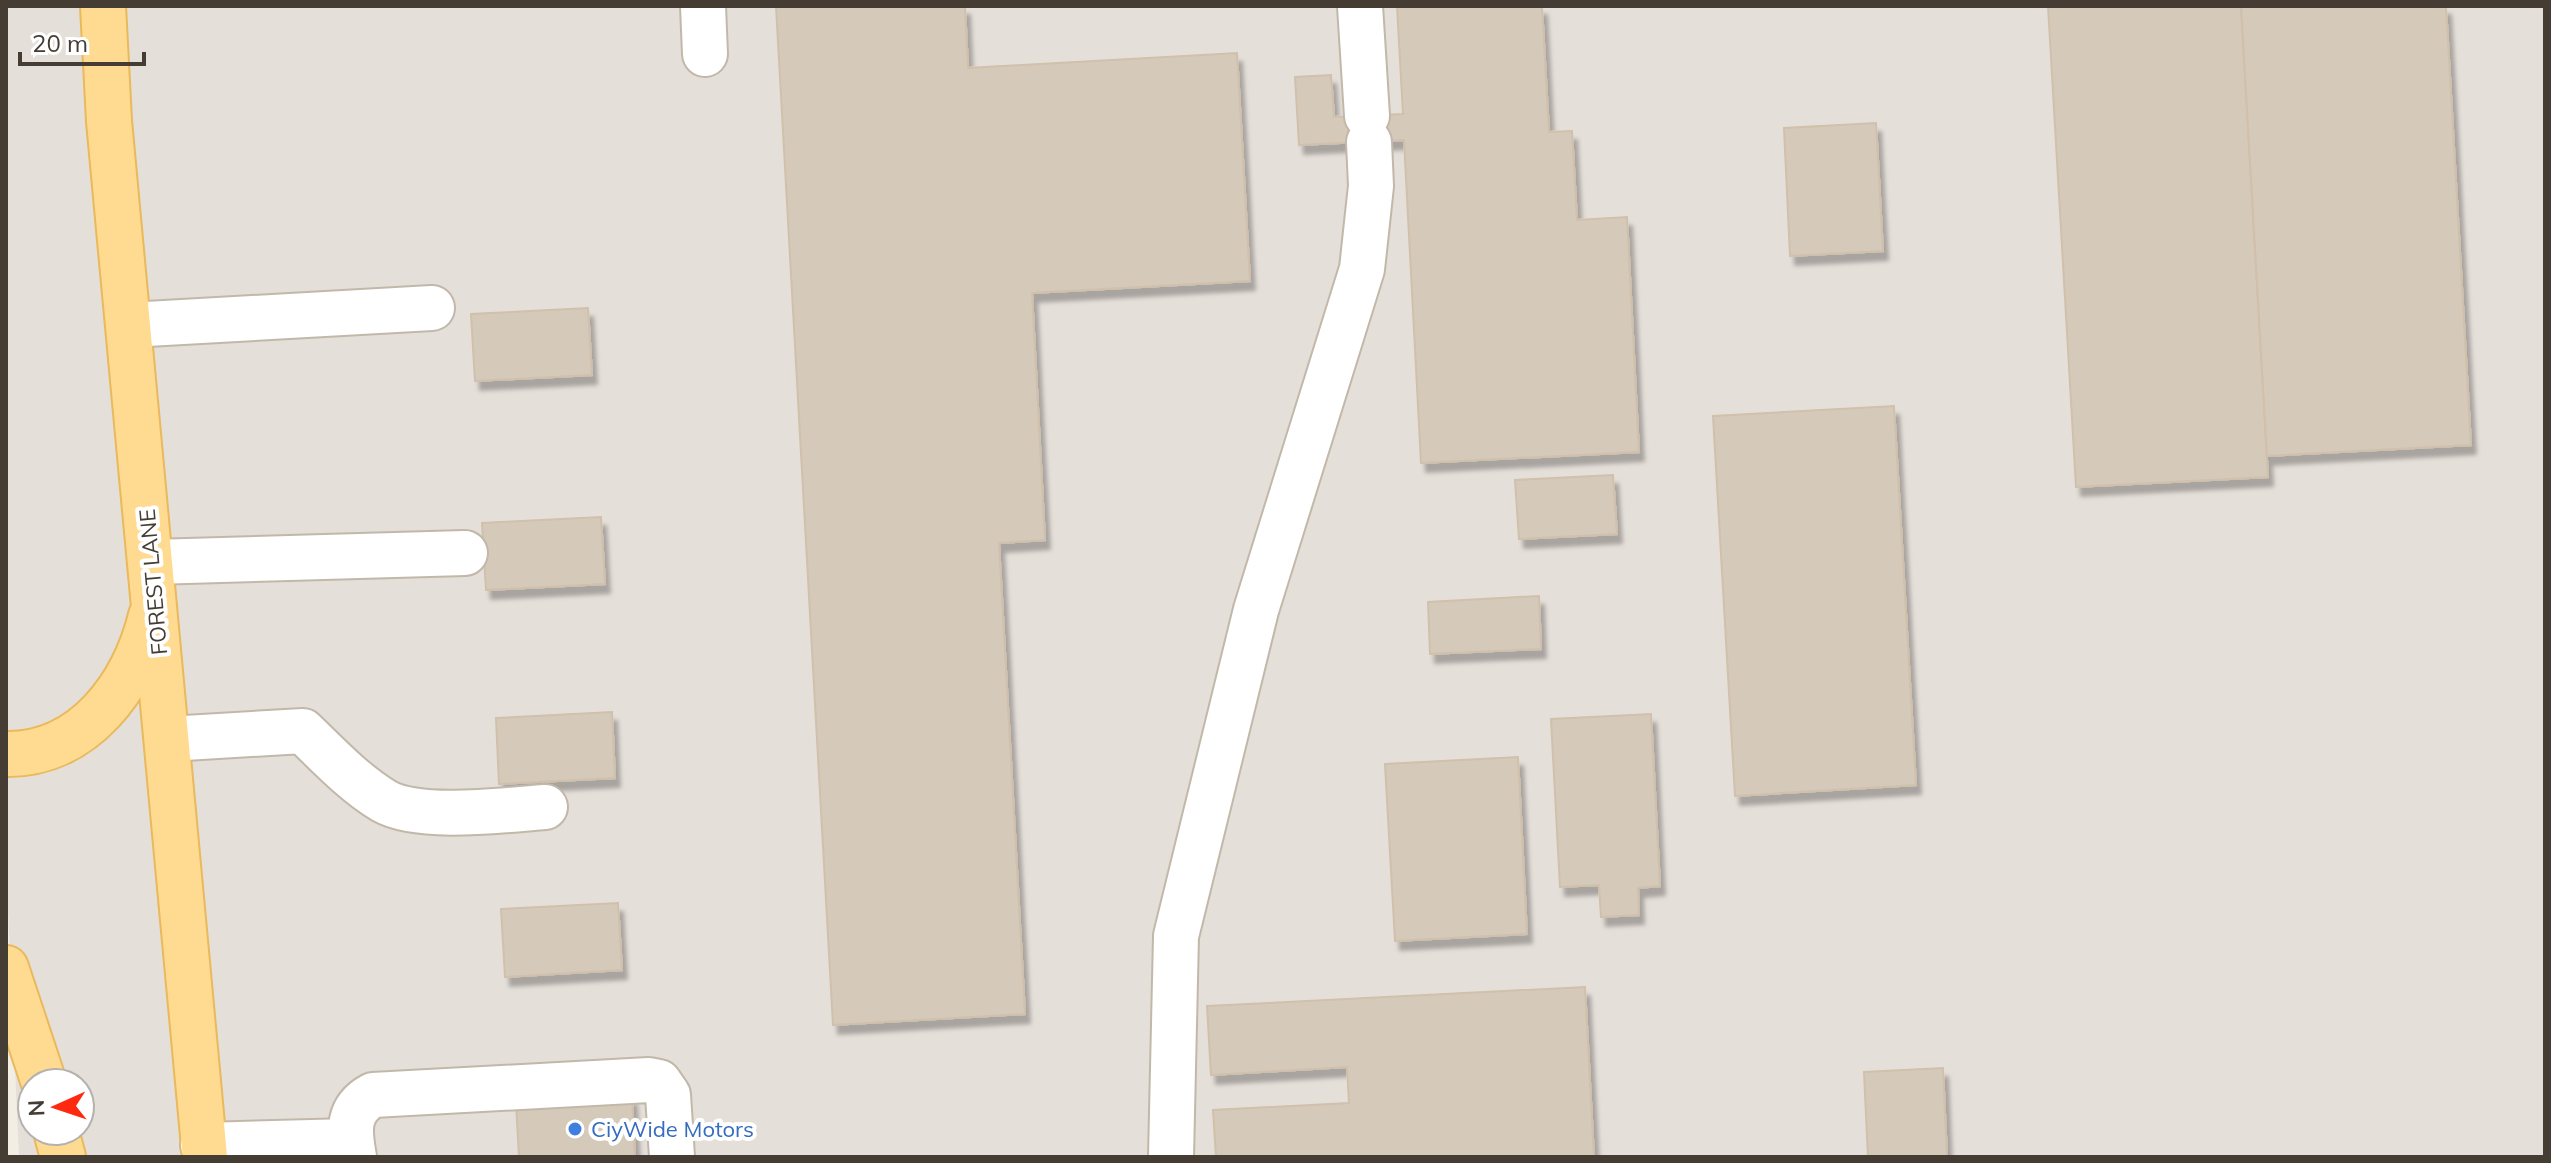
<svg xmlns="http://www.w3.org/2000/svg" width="2551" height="1163" font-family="Mulish,sans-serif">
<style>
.industrial{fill:#e5dfd9;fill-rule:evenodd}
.building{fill:#d5c9b9;stroke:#d0c0ac;stroke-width:2;filter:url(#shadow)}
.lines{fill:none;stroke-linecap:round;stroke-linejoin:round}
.minor-casing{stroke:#c2b8a9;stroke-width:48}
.major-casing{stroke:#e9b95c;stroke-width:48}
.minor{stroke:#fff;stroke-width:44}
.major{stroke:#ffdb91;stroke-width:44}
.shop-dot{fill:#3f7fe0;stroke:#fff;stroke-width:3}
.labels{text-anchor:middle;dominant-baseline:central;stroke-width:8;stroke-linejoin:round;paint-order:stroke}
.street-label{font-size:22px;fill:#453d34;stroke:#fff}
.shop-label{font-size:22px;fill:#366cbe;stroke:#fff;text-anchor:start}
</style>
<defs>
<filter id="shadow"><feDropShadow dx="5" dy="9" stdDeviation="2" flood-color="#0004"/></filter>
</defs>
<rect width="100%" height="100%" fill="#f3eee4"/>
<path class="industrial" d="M 6,6 L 2545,6 L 2545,1157 L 19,1157 L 6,867 ZM 32,1083 L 80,1083 L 80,1131 L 32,1131 Z"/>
<g class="building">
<polygon points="776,6 965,6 968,68 1237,53 1250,281 1032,293 1045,540 999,543 1025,1014 833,1025"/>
<polygon points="1397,6 1542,6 1549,132 1572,131 1577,220 1627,217 1639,452 1421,463 1404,140 1299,145 1295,77 1331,75 1334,117 1403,114"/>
<polygon points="2048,6 2241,6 2268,477 2076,487"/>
<polygon points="2241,6 2446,6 2471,445 2267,456"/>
<polygon points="1876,123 1883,251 1790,256 1784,128"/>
<polygon points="588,308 592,375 475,381 471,314"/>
<polygon points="1894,406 1916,785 1735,796 1713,416"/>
<polygon points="1613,475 1617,534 1519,539 1515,480"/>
<polygon points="601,517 605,584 486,590 482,523"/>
<polygon points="1539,596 1541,649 1430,654 1428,602"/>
<polygon points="612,712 615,778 499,784 496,718"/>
<polygon points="1651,714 1660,886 1638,888 1639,915 1601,917 1599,885 1560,887 1551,719"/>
<polygon points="1518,757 1527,934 1395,941 1385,764"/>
<polygon points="618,903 622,970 505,977 501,909"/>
<polygon points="1585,987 1594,1157 1216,1157 1213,1110 1349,1103 1347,1067 1211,1075 1207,1006"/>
<polygon points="1943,1068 1947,1157 1868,1157 1864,1072"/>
<polygon points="632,1096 635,1157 519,1157 516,1102"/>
</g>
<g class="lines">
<g class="minor-casing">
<g id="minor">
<polyline points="703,6 705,54"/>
<polyline points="1360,6 1367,116"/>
<polyline points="129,325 432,308"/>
<polyline points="152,562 465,553"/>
<path d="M 168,739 L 303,731 C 328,755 354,783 384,801 C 419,821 505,810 545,807"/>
<polyline points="203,1145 351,1141"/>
<path d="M 354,1157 C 349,1130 347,1109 373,1095 L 649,1080 L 659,1082 L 668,1095 L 672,1157"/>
<polyline points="1171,1157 1176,936 1256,610 1362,269 1371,186 1369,142"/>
</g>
</g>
<g class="major-casing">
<g id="major">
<polyline points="103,6 109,121 205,1157"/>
<path d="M 6,754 C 85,755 134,685 151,616"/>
<polyline points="6,968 44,1083"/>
<polyline points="56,1131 63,1157"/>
</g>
</g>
<use href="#minor" class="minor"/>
<use href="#major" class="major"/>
</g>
<circle class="shop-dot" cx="575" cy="1129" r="8"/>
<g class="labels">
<g class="street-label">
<text transform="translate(153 582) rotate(-95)">FOREST LANE</text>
</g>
<g class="shop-label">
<text x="591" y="1129">CiyWide Motors</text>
</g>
</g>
<rect width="2551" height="1163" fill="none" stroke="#453d34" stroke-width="16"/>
<g transform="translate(56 1107) rotate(267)"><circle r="38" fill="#ffffff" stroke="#b5b1ae" stroke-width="2"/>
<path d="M0-6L14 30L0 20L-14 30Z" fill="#ff290f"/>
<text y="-12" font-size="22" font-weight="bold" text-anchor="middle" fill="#453d34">N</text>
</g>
<path d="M20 52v12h124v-12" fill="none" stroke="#453d34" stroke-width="4"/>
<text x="32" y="52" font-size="24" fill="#453d34" stroke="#ffffff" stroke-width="6" paint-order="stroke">20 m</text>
</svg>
